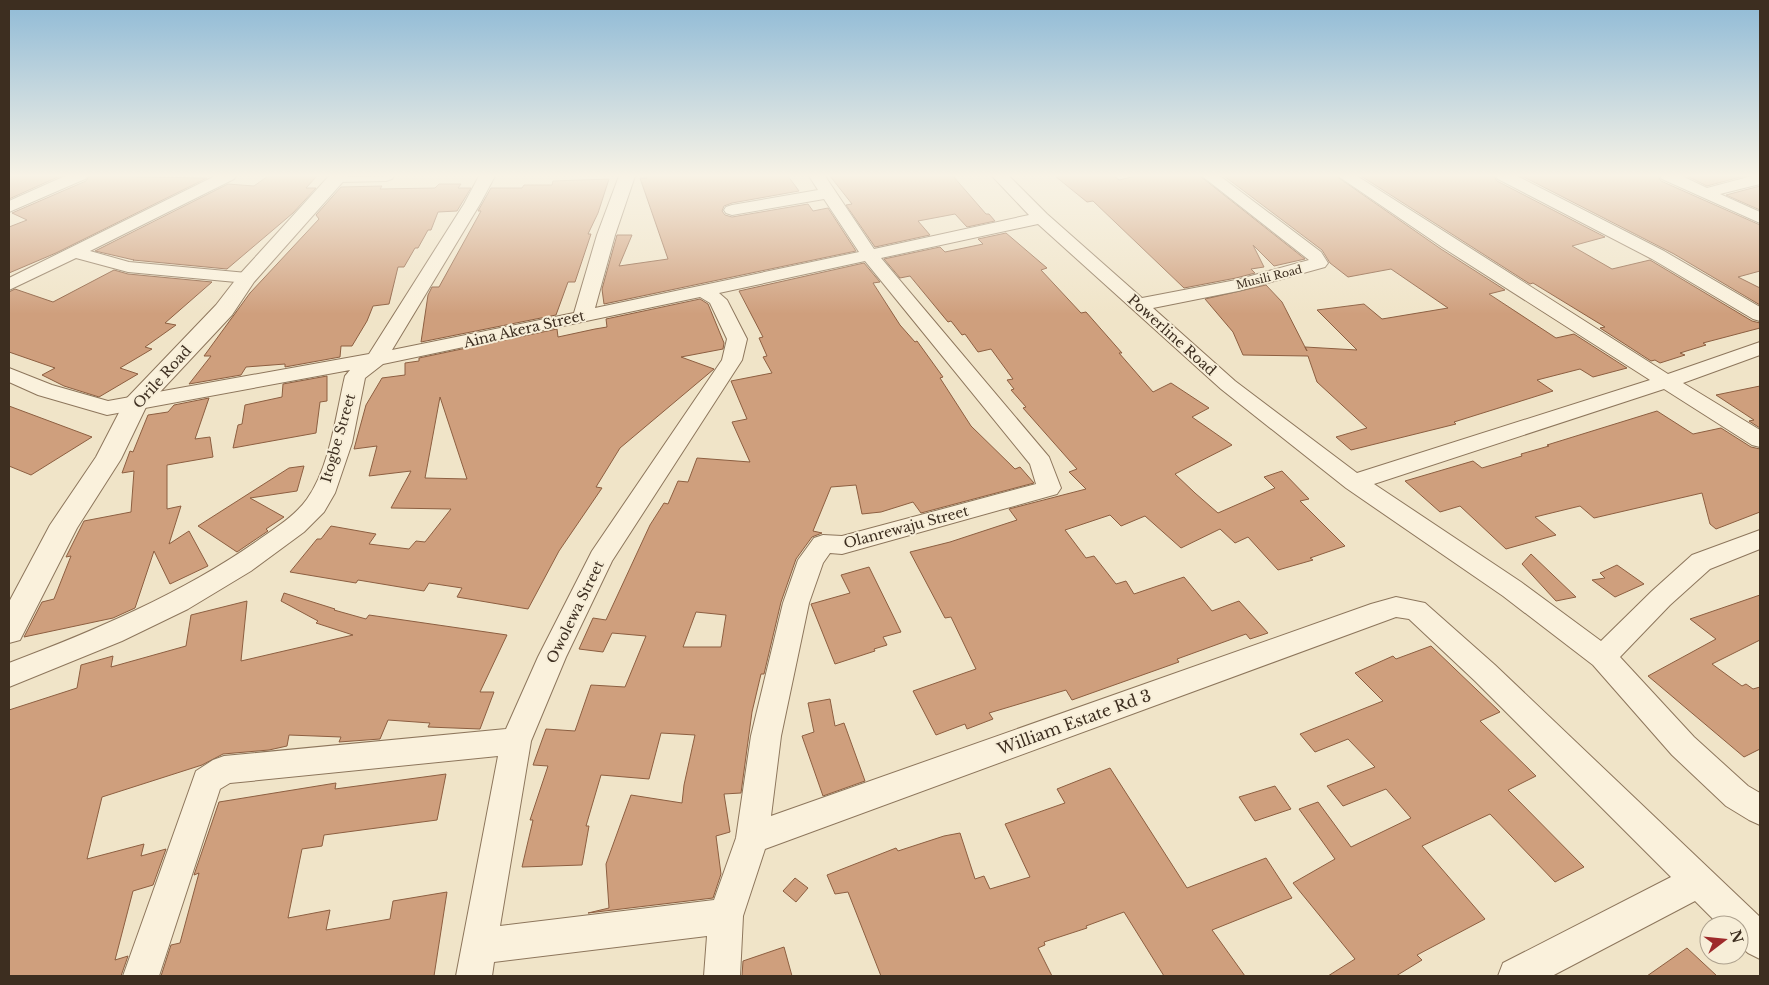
<svg xmlns="http://www.w3.org/2000/svg" width="1769" height="985" font-family="'Libre Baskerville',serif">
<style>
.building{fill:#cf9f7d;stroke:#8d5f41;fill-rule:evenodd}
.lines{fill:none;stroke-linecap:round;stroke-linejoin:round}
.minor-casing{stroke:#8d765c;stroke-width:2}
.tertiary-casing{stroke:#8d765c;stroke-width:2}
.minor{fill:#faf1dc;fill-rule:evenodd}
.tertiary{fill:#faf1dc;fill-rule:evenodd}
.labels{text-anchor:middle;dominant-baseline:central;stroke-width:4;stroke-linejoin:round;paint-order:stroke}
.far-street-label{font-size:11px;fill:#3d2e20;stroke:#f7eed8}
.street-label{font-size:14px;fill:#3d2e20;stroke:#f7eed8}
.near-street-label{font-size:16px;fill:#3d2e20;stroke:#f7eed8}
</style>
<rect width="100%" height="100%" fill="#f0e4c8"/>
<g class="building">
<polygon points="9,176 60,176 9,199"/>
<polygon points="89,176 207,178 56,253 9,273 9,227 27,220 12,213 86,181"/>
<polygon points="268,176 317,176 306,188 316,188 293,213 227,269 133,260 134,260 95,251 228,184 254,186"/>
<polygon points="646,176 788,176 799,191 732,203 724,206 722,211 725,215 732,217 808,204 813,211 828,208 856,251 604,304 602,289 617,235 632,235 619,266 668,259 640,178 647,178"/>
<polygon points="830,176 953,176 986,214 989,214 995,221 967,227 955,214 918,221 930,235 875,247 846,205 852,204"/>
<polygon points="1055,176 1114,176 1119,180 1136,176 1200,176 1305,259 1274,266 1253,245 1264,267 1251,269 1255,273 1236,278 1184,288 1093,201 1087,202"/>
<polygon points="1224,176 1336,176 1441,249 1505,290 1489,294 1556,338 1574,334 1627,368 1593,377 1580,369 1537,380 1553,391 1454,422 1456,424 1351,450 1336,437 1367,428 1317,382 1308,356 1243,355 1233,332 1205,299 1266,285 1282,302 1307,351 1305,347 1357,350 1317,310 1364,304 1382,319 1448,308 1391,269 1348,277 1330,263 1322,250"/>
<polygon points="1361,176 1494,176 1497,181 1605,237 1572,246 1612,269 1650,260 1752,321 1760,323 1760,328 1703,343 1706,345 1680,353 1685,355 1660,363 1655,360 1651,361 1600,328 1605,327 1533,283 1530,284"/>
<polygon points="1522,176 1658,176 1661,181 1760,225 1760,271 1738,277 1760,288 1760,305 1674,254"/>
<polygon points="1687,176 1744,176 1707,186"/>
<polygon points="609,179 598,213 588,234 591,234 575,282 568,282 556,315 421,342 428,295 432,287 439,287 481,211 478,211 491,188 522,188 524,185 552,185 553,181"/>
<polygon points="439,184 461,184 458,188 471,188 457,211 438,212 431,230 428,230 418,248 415,248 404,267 398,267 389,304 373,306 367,321 352,346 341,346 340,357 285,367 285,364 246,367 241,375 189,384 211,356 204,356 250,293 319,219 316,215 341,187 382,186 380,189 435,188"/>
<polygon points="1760,186 1760,210 1726,195"/>
<polygon points="1006,233 1047,268 1041,270 1081,313 1086,312 1122,353 1119,353 1153,392 1171,383 1209,408 1192,417 1232,445 1175,474 1195,493 1218,513 1275,488 1264,477 1282,471 1309,499 1300,501 1345,546 1310,558 1313,560 1278,570 1248,537 1235,543 1220,529 1181,548 1145,516 1121,526 1110,515 1065,530 1086,558 1094,556 1116,584 1126,581 1134,594 1184,577 1212,611 1239,601 1268,633 1250,639 1246,634 1177,659 1179,662 1072,700 1066,690 989,713 993,719 967,729 965,724 936,735 913,691 976,669 951,617 945,618 910,552 950,542 1017,520 1009,509 1086,489 1069,472 1077,469 1023,408 1026,407 1011,390 1014,389 1007,380 1013,379 991,349 978,352 965,334 962,335 951,321 948,322 910,276 900,278 884,259 940,247 945,252 983,244 978,239"/>
<path d="M 864,263 L 880,282 L 873,283 L 900,325 L 915,342 L 917,341 L 943,377 L 940,378 L 971,426 L 1015,469 L 1020,467 L 1034,483 L 921,513 L 913,502 L 881,512 L 862,514 L 856,485 L 831,487 L 813,531 L 822,533 L 812,537 L 796,559 L 781,602 L 764,674 L 761,674 L 752,712 L 741,793 L 724,794 L 730,832 L 716,836 L 721,874 L 713,898 L 588,913 L 609,908 L 606,864 L 631,795 L 682,803 L 684,785 L 695,735 L 661,733 L 649,779 L 601,775 L 586,826 L 589,826 L 582,865 L 522,867 L 533,820 L 530,820 L 548,766 L 533,765 L 546,729 L 575,731 L 591,685 L 625,687 L 646,636 L 612,633 L 603,652 L 579,649 L 593,618 L 606,620 L 650,525 L 664,503 L 668,504 L 678,481 L 688,482 L 697,458 L 750,462 L 732,422 L 747,419 L 731,381 L 772,373 L 763,357 L 767,356 L 759,338 L 763,337 L 739,291 ZM 696,612 L 726,615 L 721,647 L 683,647 Z"/>
<polygon points="114,270 128,274 212,282 165,323 176,325 145,347 152,349 120,368 138,374 99,397 64,386 42,375 55,368 9,352 9,292 15,289 53,302"/>
<path d="M 700,299 L 708,304 L 724,343 L 723,349 L 681,357 L 714,369 L 620,448 L 596,487 L 602,488 L 559,551 L 528,609 L 457,597 L 462,588 L 429,583 L 424,591 L 358,580 L 356,583 L 290,572 L 317,539 L 321,539 L 331,526 L 376,534 L 369,544 L 409,549 L 416,541 L 425,542 L 451,509 L 391,508 L 411,471 L 369,476 L 377,446 L 354,449 L 366,405 L 382,378 L 405,375 L 405,363 L 419,361 L 419,358 L 557,329 L 558,337 L 595,329 L 607,327 L 606,319 ZM 440,397 L 467,479 L 425,478 Z"/>
<polygon points="327,376 327,401 320,402 316,433 233,448 238,425 242,424 245,405 282,397 283,384"/>
<polygon points="1760,386 1760,428 1749,421 1754,420 1716,395"/>
<polygon points="209,398 195,439 210,437 213,457 167,465 167,509 181,506 169,544 189,531 208,566 170,584 154,551 135,608 113,618 24,637 42,602 54,599 71,556 66,557 84,521 131,512 134,471 122,473 130,451 133,452 148,415 168,412 174,405"/>
<polygon points="9,406 92,437 31,475 9,466"/>
<polygon points="1657,411 1693,434 1721,428 1751,447 1760,449 1760,512 1716,529 1710,524 1702,493 1594,518 1580,506 1535,517 1556,535 1506,549 1460,506 1440,512 1405,481 1473,461 1482,468 1522,456 1521,454 1549,446 1547,445"/>
<polygon points="304,466 297,491 250,498 284,517 266,529 268,531 237,552 198,526 289,468"/>
<polygon points="1531,554 1576,597 1556,601 1522,564"/>
<polygon points="1617,565 1644,584 1615,597 1592,580 1605,578 1600,573"/>
<polygon points="869,567 901,632 883,637 887,645 874,649 875,651 835,664 811,604 850,593 841,575"/>
<polygon points="284,593 335,609 334,610 366,619 369,615 507,635 480,692 494,692 480,729 428,727 430,723 388,720 380,739 339,742 341,737 289,735 287,746 269,750 223,754 202,765 102,797 87,859 144,844 141,856 166,849 153,885 133,891 115,960 128,956 121,976 9,976 9,710 77,688 81,665 113,656 111,667 186,646 191,615 247,601 241,661 353,635 316,623 318,621 281,601"/>
<polygon points="1760,595 1760,640 1712,664 1742,686 1746,684 1753,689 1760,687 1760,749 1744,757 1648,676 1716,639 1690,619"/>
<polygon points="1431,646 1500,712 1480,721 1536,776 1508,790 1584,867 1555,882 1490,814 1422,846 1485,919 1417,955 1422,960 1396,976 1328,976 1355,959 1293,883 1335,859 1299,809 1318,802 1351,847 1411,818 1386,789 1343,806 1327,786 1375,767 1348,739 1315,752 1300,734 1383,701 1355,673 1393,656 1396,659"/>
<polygon points="830,699 835,726 844,723 865,781 823,796 802,736 814,732 808,703"/>
<polygon points="1110,768 1187,888 1266,858 1292,898 1212,930 1245,976 1164,976 1124,912 1086,926 1087,928 1044,942 1045,945 1038,948 1052,976 881,976 848,892 835,894 827,875 896,848 898,851 944,836 960,833 975,879 984,876 990,889 1030,877 1005,824 1065,803 1057,789"/>
<polygon points="446,774 437,820 324,835 322,846 302,849 288,918 330,910 326,930 390,919 393,901 447,892 434,976 161,976 171,945 180,943 199,873 194,875 219,802 336,783 335,789"/>
<polygon points="1275,786 1291,809 1255,821 1239,797"/>
<polygon points="795,878 808,888 796,902 783,891"/>
<polygon points="784,947 792,976 742,976 743,961"/>
<polygon points="1687,948 1717,976 1647,976"/>
</g>
<g class="lines">
<g class="minor-casing">
<g id="minor">
<polygon points="65,176 87,176 85,179 9,212 9,201"/>
<polygon points="215,176 236,176 234,179 90,251 129,262 247,273 253,274 256,278 253,282 247,283 128,272 76,258 9,290 9,278"/>
<polygon points="394,176 392,179 386,181 339,182 333,180 331,177"/>
<path d="M 479,176 L 495,176 L 480,204 L 392,350 L 574,313 L 597,235 L 619,176 L 635,176 L 615,235 L 595,308 L 859,252 L 824,199 L 732,215 L 726,213 L 724,210 L 726,207 L 732,205 L 818,190 L 809,176 L 825,176 L 874,249 L 1029,215 L 992,176 L 1009,176 L 1047,214 L 1142,298 L 1236,280 L 1309,260 L 1202,176 L 1220,176 L 1321,252 L 1328,263 L 1325,267 L 1238,291 L 1153,308 L 1235,381 L 1357,473 L 1650,380 L 1442,247 L 1338,176 L 1357,176 L 1668,374 L 1760,342 L 1760,355 L 1683,383 L 1760,430 L 1760,447 L 1752,445 L 1664,389 L 1374,484 L 1521,582 L 1601,641 L 1652,591 L 1692,555 L 1760,530 L 1760,549 L 1710,569 L 1670,605 L 1620,657 L 1694,737 L 1748,786 L 1760,793 L 1760,825 L 1749,820 L 1726,806 L 1672,755 L 1593,665 L 1503,596 L 1346,488 L 1221,389 L 1038,224 L 881,258 L 1049,457 L 1061,488 L 1057,494 L 842,554 L 830,553 L 823,563 L 809,603 L 781,736 L 771,816 L 1371,604 L 1396,597 L 1425,603 L 1495,665 L 1760,917 L 1760,959 L 1748,953 L 1739,945 L 1739,925 L 1719,925 L 1695,901 L 1552,976 L 1498,976 L 1503,963 L 1671,877 L 1475,681 L 1409,619 L 1396,617 L 765,849 L 743,916 L 740,976 L 704,976 L 707,936 L 494,962 L 492,976 L 456,976 L 498,756 L 230,783 L 220,789 L 159,976 L 123,976 L 196,771 L 213,760 L 224,756 L 506,729 L 538,657 L 592,551 L 722,360 L 727,339 L 710,303 L 700,297 L 383,364 L 365,378 L 352,443 L 335,493 L 324,512 L 304,532 L 251,571 L 188,609 L 122,641 L 9,687 L 9,663 C 96,630 181,594 257,541 C 274,529 295,516 307,499 C 330,467 336,414 345,376 L 350,370 L 107,415 L 38,395 L 9,382 L 9,368 L 52,385 L 108,401 L 369,354 L 464,204 ZM 865,261 L 1030,464 L 1036,484 L 842,536 L 823,535 L 814,538 L 798,560 L 783,603 L 751,736 L 736,838 L 714,900 L 500,926 L 531,741 L 566,657 L 612,561 L 742,360 L 747,339 L 727,300 L 719,293 Z"/>
<polygon points="1496,176 1517,176 1664,251 1760,307 1760,321 1753,319 1652,259 1498,179"/>
<polygon points="1660,176 1682,176 1707,188 1752,176 1760,176 1760,184 1720,194 1760,212 1760,223 1662,179"/>
</g>
</g>
<g class="tertiary-casing">
<polygon id="tertiary" points="329,176 348,176 254,282 232,315 146,407 121,459 77,528 20,640 9,643 9,602 50,525 96,457 126,399 216,305 240,274"/>
</g>
<use href="#minor" class="minor"/>
<use href="#tertiary" class="tertiary"/>
</g>
<linearGradient id="sky" x2="0" y2="1"><stop stop-color="#8fbad6"/><stop offset="0.56" stop-color="#f8f3e6"/><stop offset="1" stop-color="#f8f3e6" stop-opacity="0"/></linearGradient>
<rect width="1769" height="314" fill="url(#sky)"/>
<g class="labels">
<g class="far-street-label">
<text transform="translate(1269 277) rotate(-14)">Musili Road</text>
</g>
<g class="street-label">
<text transform="translate(524 329) rotate(-13)">Aina Akera Street</text>
<text transform="translate(1172 335) rotate(42)">Powerline Road</text>
<text transform="translate(162 377) rotate(-48)">Orile Road</text>
<text transform="translate(338 438) rotate(-74)">Itogbe Street</text>
<text transform="translate(906 527) rotate(-15)">Olanrewaju Street</text>
<text transform="translate(575 612) rotate(-64)">Owolewa Street</text>
</g>
<g class="near-street-label">
<text transform="translate(1074 722) rotate(-20)">William Estate Rd 3</text>
</g>
</g>
<rect width="1769" height="985" fill="none" stroke="#3d2e20" stroke-width="20"/>
<g transform="translate(1724 940) rotate(74)"><circle r="24" fill="#f7eed8" stroke="#ada18e"/>
<path d="M0-4L9 19L0 12L-9 19Z" fill="#9e2a2b"/>
<text y="-8" font-size="14" font-weight="bold" text-anchor="middle" fill="#3d2e20">N</text>
</g>
</svg>
